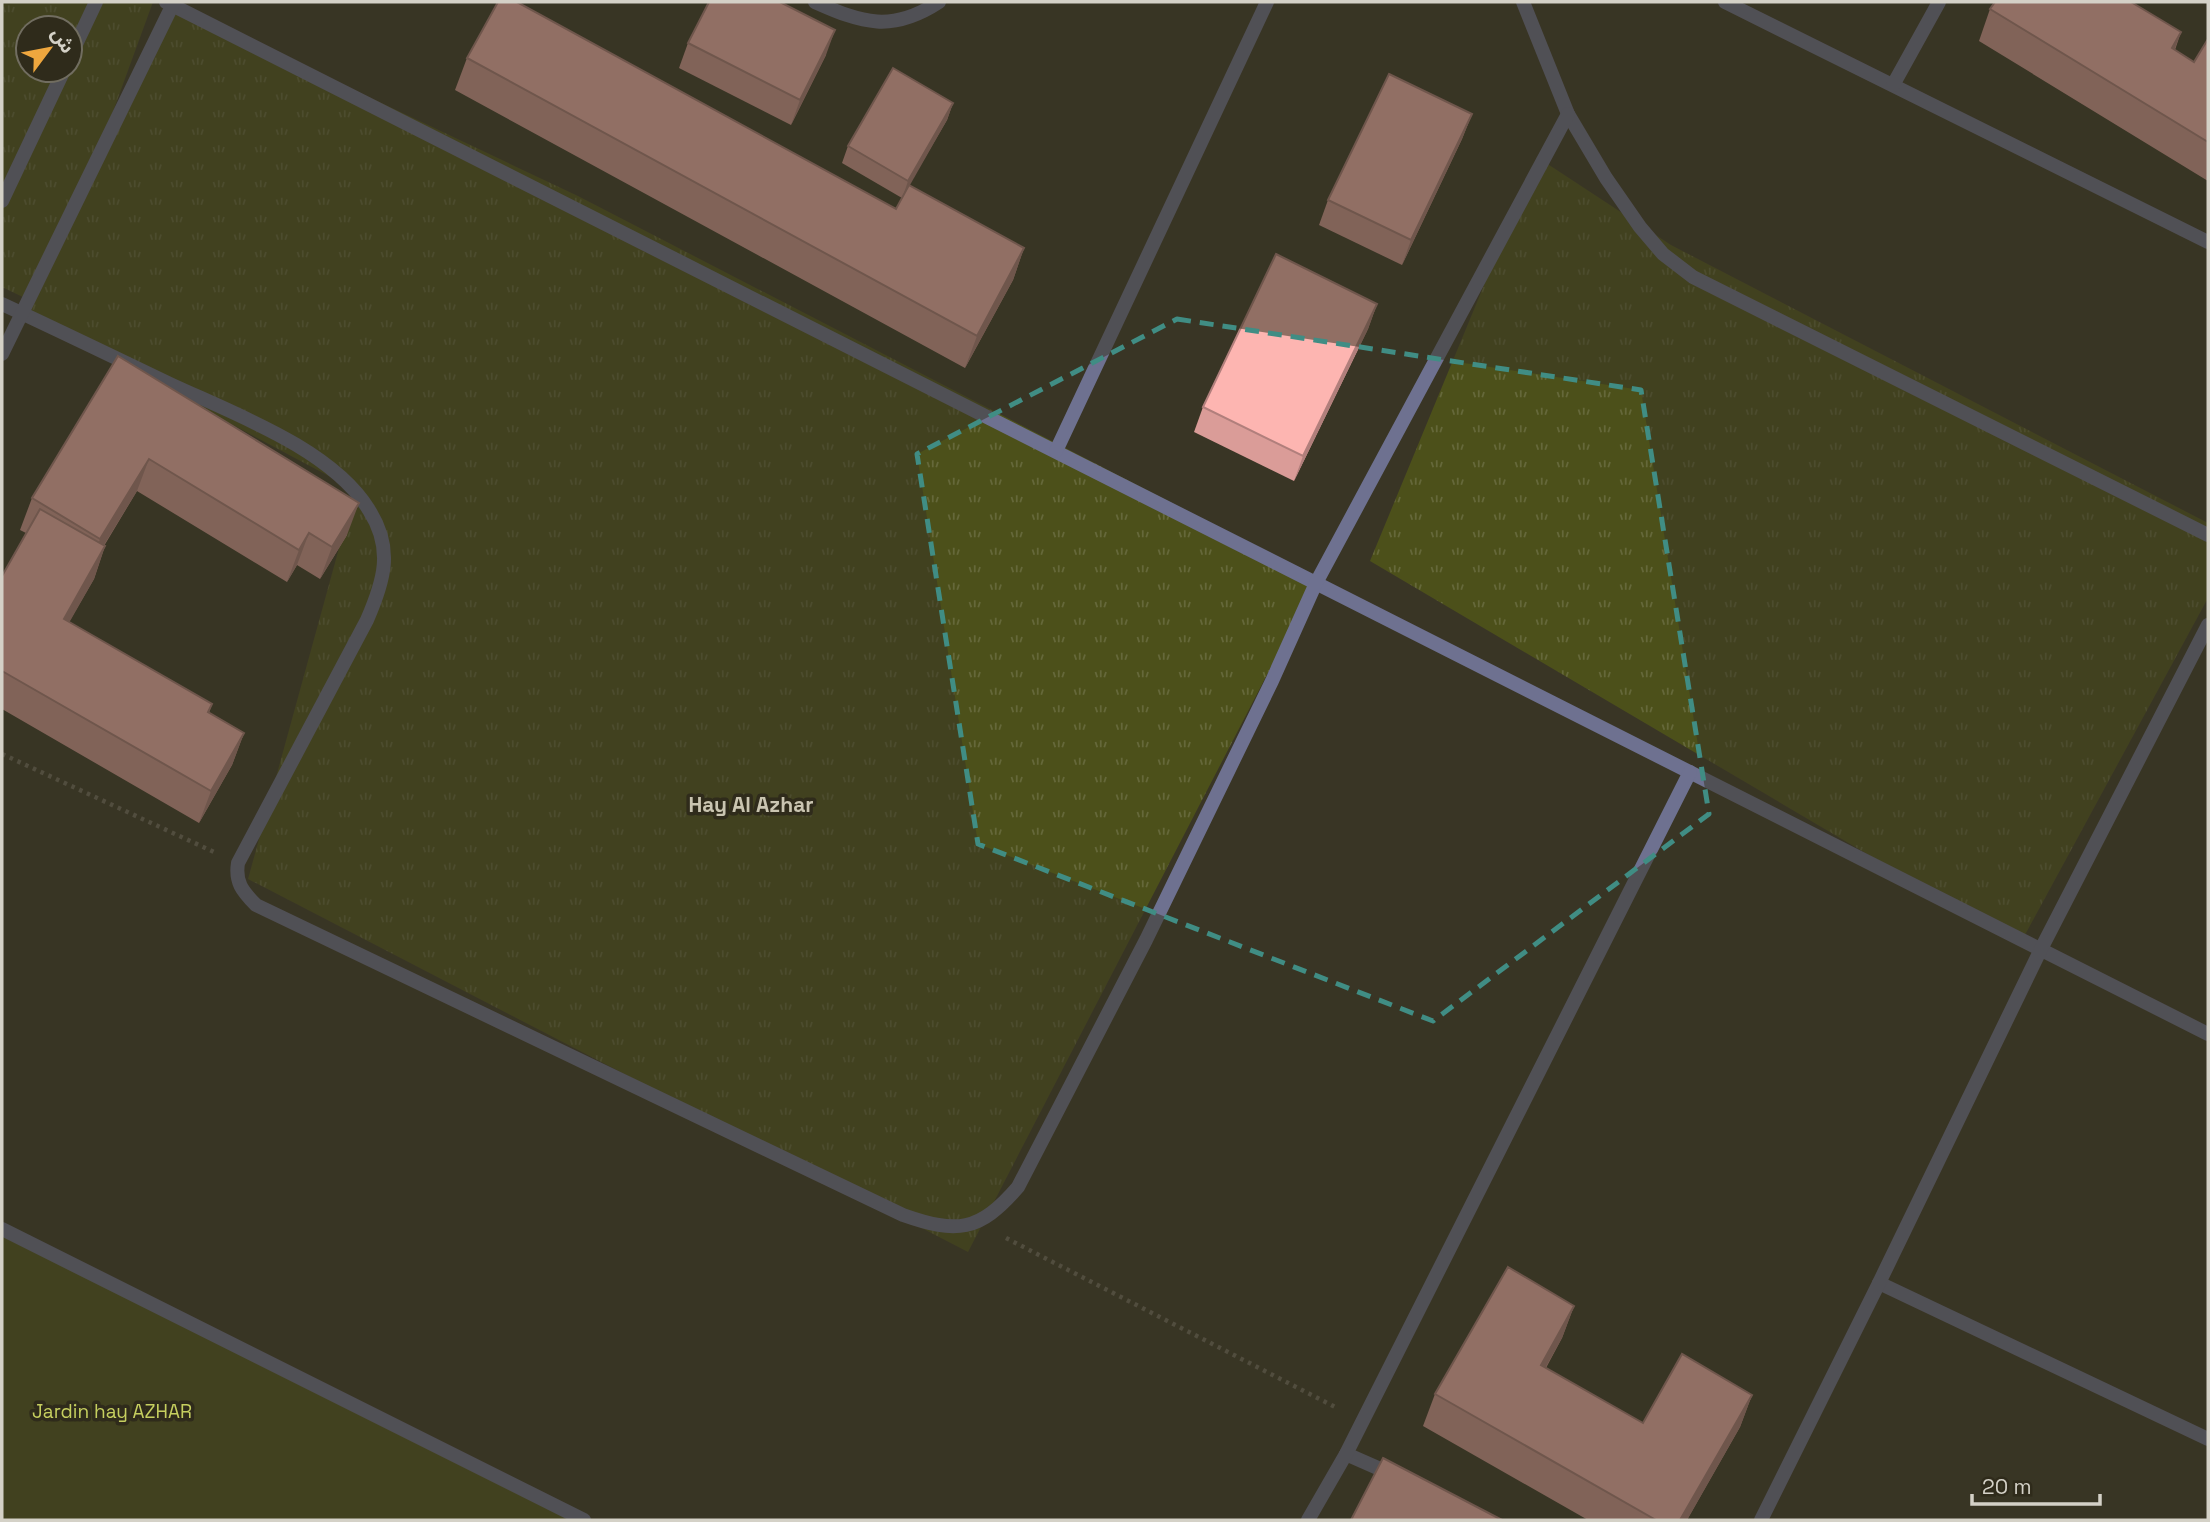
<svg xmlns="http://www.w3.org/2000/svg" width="2210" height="1522" font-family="'Space Grotesk','Noto Sans Arabic',sans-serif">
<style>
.grass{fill:url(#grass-tufts);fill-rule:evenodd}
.park{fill:#4c501a}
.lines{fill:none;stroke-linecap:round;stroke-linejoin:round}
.path{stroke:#6f6b5d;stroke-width:4.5;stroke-dasharray:3.5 5;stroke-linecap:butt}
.minor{stroke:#6e7190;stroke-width:14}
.wall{fill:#da9c98}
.shaded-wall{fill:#b17f7c}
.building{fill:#fdb5b1;stroke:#b17f7c;stroke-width:2}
.marked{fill:none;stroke:#408d84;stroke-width:5;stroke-dasharray:14 9;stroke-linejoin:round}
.labels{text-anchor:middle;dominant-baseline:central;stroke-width:7;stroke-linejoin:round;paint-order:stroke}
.park-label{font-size:19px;fill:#c6cf5f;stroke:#2f2b1b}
.neighbourhood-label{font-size:21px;font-weight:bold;fill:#cac5b1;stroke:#2f2b1b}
</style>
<defs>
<pattern id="grass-tufts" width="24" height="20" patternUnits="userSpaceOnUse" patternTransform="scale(1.75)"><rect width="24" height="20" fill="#4c501a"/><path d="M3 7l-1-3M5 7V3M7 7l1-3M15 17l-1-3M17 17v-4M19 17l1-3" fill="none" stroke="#65683a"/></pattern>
</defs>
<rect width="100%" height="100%" fill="#393525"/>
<g class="grass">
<path d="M 2,2 L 153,2 L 92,169 L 174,5 L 578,196 L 1317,578 L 968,1252 L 248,879 L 355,490 L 23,313 L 29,300 L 2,287 ZM 28,28 L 70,28 L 70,70 L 28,70 Z"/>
<polygon points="1537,157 1671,245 2208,523 2208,598 2020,944 1370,561"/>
</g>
<polygon class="park" points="2,1233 580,1520 2,1520"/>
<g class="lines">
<g class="path">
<polyline points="2,754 214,852"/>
<polyline points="1006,1238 1337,1408"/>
</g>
<g class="minor">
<polyline points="166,2 2208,1034"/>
<path d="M 815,2 C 862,23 892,33 939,2"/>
<polyline points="1523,2 1568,114 1606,178 1640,227 1663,254 1693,277 2208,535"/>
<polyline points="1725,2 2208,242"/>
<polyline points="70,57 96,2"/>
<polyline points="1893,85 1939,2"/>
<polyline points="2,201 64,70"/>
<path d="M 2,304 C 58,330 114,357 170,384 C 232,413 332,449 369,510 C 394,549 384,581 367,620 L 238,863 C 235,882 242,891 256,905 L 903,1215 C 957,1234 979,1232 1018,1187 L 1146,940 L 1272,681 L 1316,583 L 1568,114"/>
<polyline points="2,354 174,2"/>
<polyline points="1056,451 1267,2"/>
<polyline points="2,1229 584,1520"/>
<polyline points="1879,1283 2208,1439"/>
<polyline points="1346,1454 1396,1476"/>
<polyline points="1308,1520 1346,1454 1690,772"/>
<polyline points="1761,1520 1879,1283 2041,949 2208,625"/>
</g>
</g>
<g class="wall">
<polygon points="1990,9 2181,32 2175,50 2194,62 2208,39 2208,181 1979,41"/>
<polygon points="688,43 826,55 791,125 679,68"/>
<polygon points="467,58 896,209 902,198 842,163 848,146 953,103 947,120 909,185 1024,248 1013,280 965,368 455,90"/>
<polygon points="1472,114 1462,139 1402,265 1319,225 1328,200"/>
<polygon points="1377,304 1368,329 1294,481 1194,432 1203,407"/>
<polygon points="118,356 347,535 320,579 297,565 287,582 137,491 104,546 105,546 94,579 69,622 212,704 209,713 244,733 232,765 199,823 2,709 2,576 26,533 20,530 32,498"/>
<polygon points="1574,1306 1562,1338 1546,1368 1643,1423 1752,1395 1740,1427 1687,1520 1588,1520 1423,1426 1435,1394"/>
</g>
<g class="shaded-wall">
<polygon points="835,30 826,55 791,125 800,100"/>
<polygon points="2181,32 2169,64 2172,48"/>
<polygon points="953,103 947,120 902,199 908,181"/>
<polygon points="1472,114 1462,139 1402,265 1411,240"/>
<polygon points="1024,248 1013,280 965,368 977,336"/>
<polygon points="1377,304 1368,329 1294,481 1303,456"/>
<polygon points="149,459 137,491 88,571 100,539"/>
<polygon points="359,503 347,535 320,579 332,547"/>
<polygon points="309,533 297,565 287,582 299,550"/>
<polygon points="105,546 94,579 53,651 64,619"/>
<polygon points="244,733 232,765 199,823 211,791"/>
<polygon points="1574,1306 1562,1338 1529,1397 1541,1365"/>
<polygon points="1752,1395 1740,1427 1687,1520 1680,1520"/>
</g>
<g class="building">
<polygon points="498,2 517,2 896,209 909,185 1024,248 977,336 467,58"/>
<polygon points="709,2 780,2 835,30 800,100 688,43"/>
<polygon points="1995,2 2131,2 2181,32 2172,48 2194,62 2208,39 2208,142 1990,9"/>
<polygon points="893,68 953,103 908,181 848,146"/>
<polygon points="1389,74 1472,114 1411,240 1328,200"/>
<polygon points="1276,254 1377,304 1303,456 1203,407"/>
<polygon points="118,356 359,503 332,547 309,533 299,550 149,459 100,539 32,498"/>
<polygon points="40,509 105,546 64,619 212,704 208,712 244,733 211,791 2,671 2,576"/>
<polygon points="1508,1267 1574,1306 1541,1365 1643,1423 1682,1354 1752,1395 1680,1520 1656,1520 1435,1394"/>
<polygon points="1383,1458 1502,1520 1351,1520"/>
</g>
<path d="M0 0H2210V1522H0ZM 1177,319 L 1641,390 L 1709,814 L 1433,1021 L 978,844 L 917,454 Z" fill="#393525" fill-opacity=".55" fill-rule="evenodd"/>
<path class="marked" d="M 1177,319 L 1641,390 L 1709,814 L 1433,1021 L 978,844 L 917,454 Z"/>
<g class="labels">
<g class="park-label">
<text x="112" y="1411">Jardin hay AZHAR</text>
</g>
<g class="neighbourhood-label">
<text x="751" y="804">Hay Al Azhar</text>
</g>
</g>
<rect width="2210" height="1522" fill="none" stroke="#d4d1c7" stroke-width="7"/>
<g transform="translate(49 49) rotate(58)"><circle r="33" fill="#2f2b1b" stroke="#716d60" stroke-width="2"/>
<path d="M0-5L12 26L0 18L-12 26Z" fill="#efa73e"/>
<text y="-10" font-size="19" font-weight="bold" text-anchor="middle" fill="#d4d1c7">ش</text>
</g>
<path d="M1972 1494v10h128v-10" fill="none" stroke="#d4d1c7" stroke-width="3.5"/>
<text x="1982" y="1494" font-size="21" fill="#d4d1c7" stroke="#2f2b1b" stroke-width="5" paint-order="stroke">20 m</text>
</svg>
